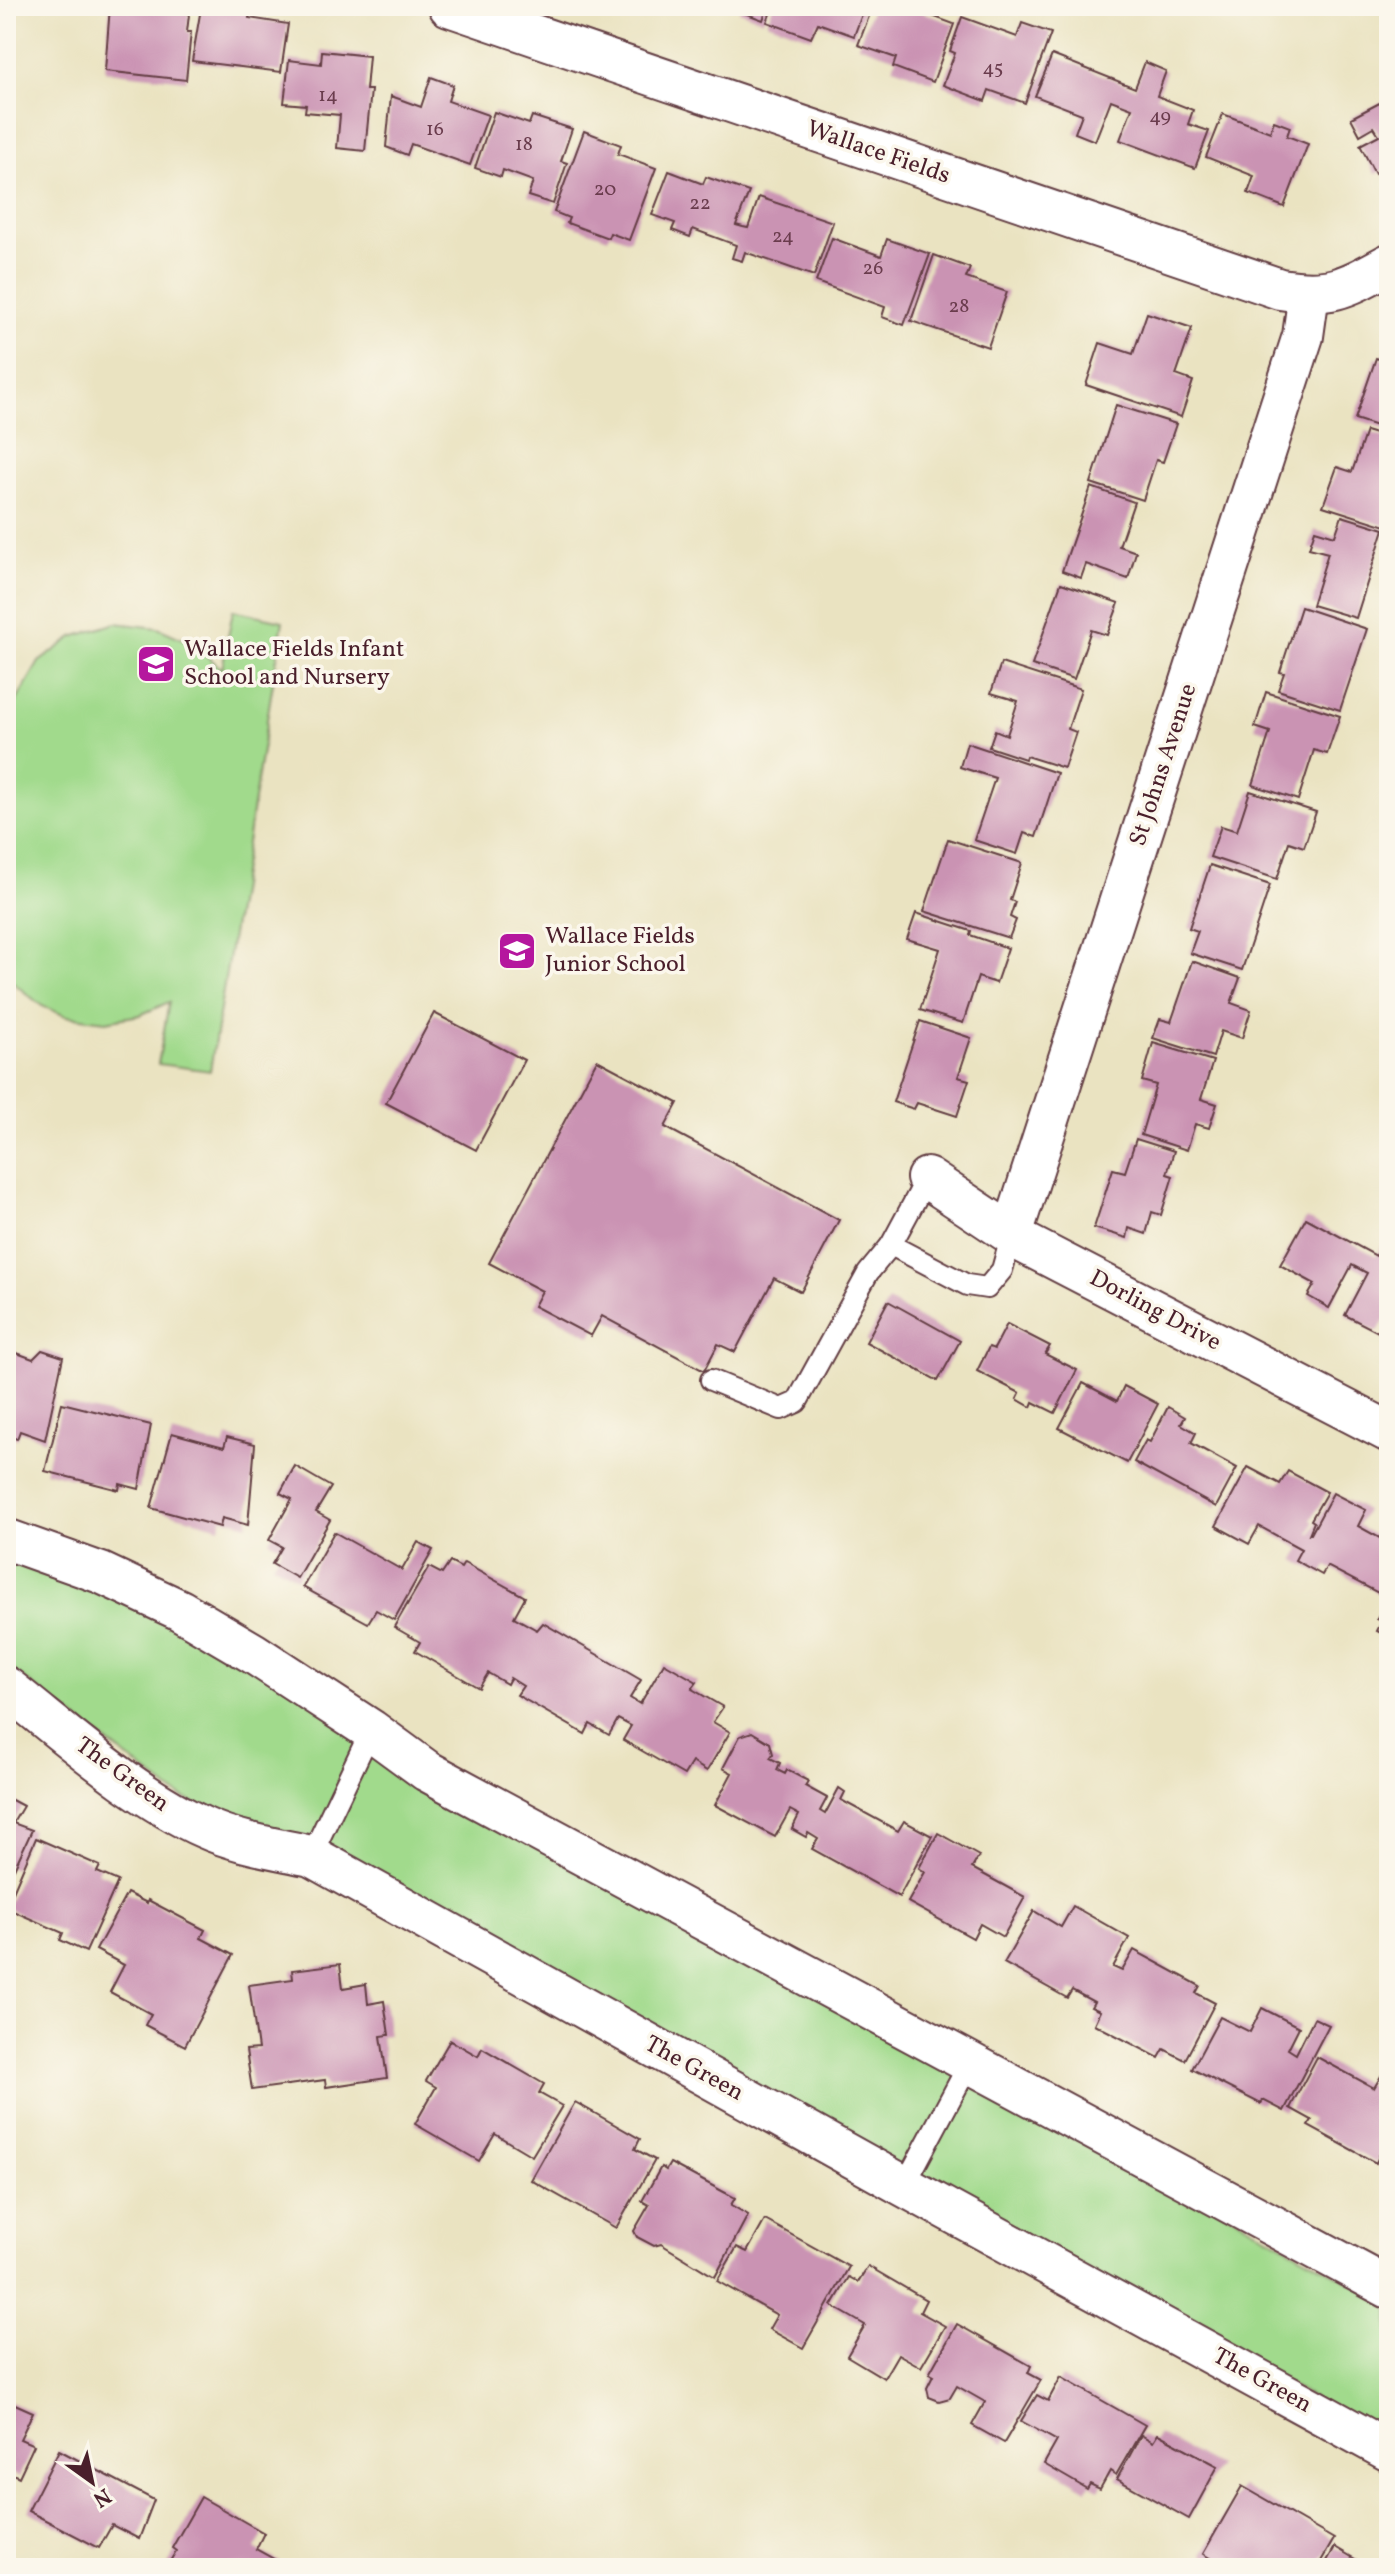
<svg xmlns="http://www.w3.org/2000/svg" width="1395" height="2574" font-family="Vollkorn,serif">
<style>
.green{fill:#a1da8c;stroke:#767c5c;stroke-width:2}
.building{fill:#ca93b3}
.lines{fill:none;stroke-linecap:round;stroke-linejoin:round}
.service-casing{stroke:#623c42;stroke-width:24}
.minor-casing{stroke:#623c42;stroke-width:44}
.service{stroke:#fff;stroke-width:20}
.minor{stroke:#fff;stroke-width:40}
.labels{text-anchor:middle;dominant-baseline:central;stroke-width:7;stroke-linejoin:round;paint-order:stroke}
.number-label{font-size:20px;fill:#6a3c4d}
.street-label{font-size:24px;fill:#4a1f2b;stroke:#fbf7ec}
.poi-label{font-size:24px;fill:#4a1f2b;stroke:#fbf7ec;text-anchor:start}
</style>
<rect width="100%" height="100%" fill="#fbf7ec"/>
<filter id="ink" filterUnits="userSpaceOnUse"><feTurbulence type="fractalNoise" baseFrequency=".0125" numOctaves="2"/><feDisplacementMap in="SourceGraphic" scale="16" xChannelSelector="R" yChannelSelector="G"/><feConvolveMatrix kernelMatrix="1 2 1 2 8 2 1 2 1" color-interpolation-filters="sRGB"/></filter>
<filter id="wash" filterUnits="userSpaceOnUse"><feTurbulence type="fractalNoise" baseFrequency=".006" numOctaves="4" result="noise"/><feDisplacementMap in="SourceGraphic" scale="32" xChannelSelector="R" yChannelSelector="G"/><feGaussianBlur stdDeviation="1.8" result="paint"/><feColorMatrix in="noise" values="0 0 0 0 0 0 0 0 0 0 0 0 0 0 0 0 0 1.4 0 .05"/><feComposite in="paint" operator="in"/></filter>
<g filter="url(#wash)">
<rect width="100%" height="100%" fill="#eae3c1"/>
<g class="green">
<polygon points="233,610 283,621 210,1071 158,1064 169,1002 140,1015 106,1021 66,1016 42,1006 6,977 6,729 8,716 39,662 73,637 116,623 158,628 192,643 222,669"/>
<polygon points="6,1553 172,1621 1389,2304 1389,2438 171,1791 6,1665"/>
</g>
<g id="blocks">
<g class="building">
<polygon points="110,6 190,6 187,32 191,32 186,80 105,71"/>
<polygon points="740,6 768,6 763,20 739,11"/>
<polygon points="773,6 865,6 854,36 818,23 811,38 767,22"/>
<polygon points="873,6 905,6 954,24 933,82 893,67 896,58 858,45"/>
<polygon points="201,8 250,11 249,18 288,24 281,72 192,61"/>
<polygon points="962,17 1017,37 1022,23 1051,33 1025,103 989,90 985,101 943,85 955,53 950,51"/>
<polygon points="322,51 369,56 366,90 371,90 365,151 337,148 340,115 305,112 306,105 284,103 289,60 321,64"/>
<polygon points="1052,55 1135,88 1145,62 1166,71 1157,96 1193,110 1188,124 1209,131 1195,168 1120,140 1132,108 1111,100 1095,141 1075,133 1082,114 1035,96"/>
<polygon points="431,77 453,85 448,101 488,115 470,165 411,144 407,155 386,147 391,96 421,107"/>
<polygon points="1389,98 1389,167 1375,174 1360,145 1379,135 1374,127 1360,135 1351,118"/>
<polygon points="494,112 529,124 532,116 572,129 561,161 567,163 553,204 528,196 533,181 503,170 501,177 475,168"/>
<polygon points="1223,114 1270,132 1274,121 1290,127 1287,136 1308,144 1284,207 1248,193 1254,176 1206,157"/>
<polygon points="584,131 621,145 618,154 656,168 629,240 610,233 608,238 567,223 569,218 554,212"/>
<polygon points="669,171 703,184 706,177 749,192 736,225 743,227 748,228 759,197 833,222 814,276 745,252 742,261 732,258 736,245 693,229 690,237 672,230 675,223 652,215"/>
<polygon points="832,238 881,256 887,239 930,254 904,325 882,317 885,307 816,282"/>
<polygon points="934,255 970,268 966,278 1007,292 988,347 911,321"/>
<polygon points="1147,313 1192,328 1176,375 1193,381 1181,417 1086,385 1100,343 1133,354"/>
<polygon points="1389,342 1389,430 1355,419 1376,358 1382,360"/>
<polygon points="1116,405 1176,424 1163,462 1156,460 1143,500 1091,483"/>
<polygon points="1366,431 1389,438 1389,527 1323,506 1337,467 1352,472"/>
<polygon points="1091,487 1134,502 1119,546 1136,552 1128,579 1086,564 1081,578 1062,571"/>
<polygon points="1342,516 1384,529 1356,618 1312,605 1328,553 1309,548 1315,530 1335,536"/>
<polygon points="1061,583 1119,603 1107,635 1091,630 1074,679 1032,665"/>
<polygon points="1301,607 1367,629 1340,710 1278,690 1284,673 1280,672"/>
<polygon points="1001,663 1081,689 1068,729 1076,732 1064,768 1026,756 1025,759 989,747 995,730 1007,735 1018,701 991,693"/>
<polygon points="1266,692 1340,716 1327,754 1314,750 1298,800 1253,785 1270,732 1255,727"/>
<polygon points="967,743 1057,773 1036,837 1024,833 1017,854 974,840 995,778 960,767"/>
<polygon points="1250,791 1316,812 1304,847 1289,842 1277,879 1210,857 1221,826 1237,831"/>
<polygon points="948,839 1022,863 1010,900 1015,902 1010,917 1016,920 1009,938 924,911"/>
<polygon points="1210,865 1270,885 1242,970 1190,953 1198,931 1189,928"/>
<polygon points="916,913 971,931 970,935 1008,948 996,983 978,977 963,1023 920,1010 940,949 907,939"/>
<polygon points="1192,961 1240,978 1231,1003 1251,1010 1242,1038 1221,1031 1213,1057 1153,1038 1160,1019 1171,1022"/>
<polygon points="434,1013 524,1060 476,1150 386,1103"/>
<polygon points="920,1021 971,1038 958,1077 969,1080 957,1116 917,1103 914,1109 893,1102"/>
<polygon points="1153,1043 1213,1061 1201,1099 1217,1104 1209,1128 1195,1124 1187,1150 1141,1135 1156,1085 1142,1081"/>
<polygon points="597,1060 678,1103 665,1127 839,1220 801,1292 774,1278 735,1352 718,1344 704,1371 602,1316 591,1336 534,1306 542,1291 489,1263"/>
<polygon points="1136,1139 1174,1151 1167,1174 1173,1176 1161,1215 1152,1212 1146,1234 1129,1228 1127,1238 1094,1228 1113,1169 1125,1172"/>
<polygon points="1306,1218 1376,1256 1389,1234 1389,1321 1385,1319 1378,1332 1345,1315 1367,1273 1352,1265 1329,1308 1308,1296 1315,1284 1280,1265"/>
<polygon points="888,1301 960,1341 938,1381 866,1342"/>
<polygon points="1007,1324 1050,1346 1045,1354 1077,1370 1055,1413 1033,1402 1031,1407 1017,1399 1020,1393 977,1371 989,1347 994,1349"/>
<polygon points="6,1349 33,1359 42,1350 63,1357 45,1440 20,1431 17,1439 6,1435"/>
<polygon points="1083,1383 1117,1401 1124,1386 1158,1404 1127,1463 1059,1428"/>
<polygon points="62,1403 151,1425 139,1489 120,1484 119,1490 45,1471"/>
<polygon points="1168,1407 1185,1417 1181,1424 1196,1433 1191,1443 1237,1468 1216,1507 1134,1462 1146,1440 1150,1442"/>
<polygon points="172,1433 224,1447 227,1437 255,1444 248,1525 222,1518 220,1527 151,1508"/>
<polygon points="295,1466 331,1487 316,1512 330,1520 297,1578 272,1564 282,1547 269,1540 292,1499 280,1493"/>
<polygon points="1248,1467 1280,1484 1288,1471 1327,1492 1311,1520 1314,1522 1309,1534 1311,1534 1333,1493 1366,1510 1358,1526 1389,1543 1389,1583 1382,1595 1327,1566 1322,1575 1295,1560 1301,1549 1259,1526 1249,1544 1216,1526"/>
<polygon points="334,1532 402,1570 418,1542 433,1550 394,1620 376,1610 368,1623 303,1587"/>
<polygon points="450,1562 461,1568 464,1563 525,1597 514,1617 537,1630 543,1623 641,1680 630,1698 640,1704 664,1663 697,1682 692,1689 723,1707 713,1722 730,1732 707,1771 692,1762 684,1775 623,1740 631,1726 618,1719 609,1735 590,1724 585,1734 517,1695 523,1686 510,1678 507,1684 488,1673 479,1688 415,1651 420,1642 394,1627 429,1567 442,1574"/>
<polygon points="1389,1597 1389,1637 1377,1631 1382,1621 1377,1619"/>
<polygon points="752,1732 770,1743 773,1754 770,1758 780,1763 777,1770 785,1774 787,1770 808,1781 805,1786 827,1798 820,1811 825,1814 839,1788 845,1792 841,1800 898,1831 904,1821 932,1836 899,1897 812,1849 818,1839 808,1833 806,1837 792,1829 799,1815 790,1810 775,1837 715,1805 732,1773 723,1768 740,1736"/>
<polygon points="6,1797 23,1806 13,1823 32,1830 14,1869 6,1866"/>
<polygon points="938,1833 979,1856 972,1868 1025,1897 1003,1937 980,1924 973,1938 908,1902 925,1872 919,1868"/>
<polygon points="36,1838 100,1866 97,1872 118,1881 86,1952 60,1940 63,1933 6,1908"/>
<polygon points="127,1893 147,1903 148,1900 205,1930 201,1938 233,1955 185,2046 145,2025 151,2014 110,1992 124,1965 96,1950"/>
<polygon points="1073,1906 1129,1938 1113,1967 1122,1971 1134,1950 1200,1986 1196,1993 1215,2003 1185,2060 1164,2049 1159,2058 1094,2024 1100,2011 1091,2007 1094,2002 1072,1990 1067,1998 1004,1963 1034,1911 1061,1927"/>
<polygon points="340,1964 343,1988 366,1984 368,2004 384,2001 389,2035 381,2036 387,2078 326,2087 325,2080 252,2090 246,2050 258,2049 249,1985 293,1979 292,1970"/>
<polygon points="1262,2008 1299,2027 1288,2049 1296,2054 1314,2018 1329,2025 1284,2111 1263,2100 1261,2104 1192,2069 1220,2017 1250,2032"/>
<polygon points="450,2040 478,2056 482,2048 544,2084 539,2093 562,2106 532,2156 495,2134 479,2161 415,2124 436,2087 426,2081"/>
<polygon points="1317,2057 1374,2088 1384,2071 1389,2074 1389,2159 1380,2154 1376,2163 1308,2126 1312,2120 1290,2108"/>
<polygon points="575,2102 640,2139 635,2149 655,2160 616,2228 531,2180"/>
<polygon points="670,2163 735,2198 731,2205 748,2215 715,2277 661,2244 654,2246 637,2237 634,2231 649,2205 642,2201 661,2167 666,2170"/>
<polygon points="765,2220 849,2267 803,2348 769,2329 777,2315 717,2281 737,2247 747,2252"/>
<polygon points="868,2266 926,2300 920,2312 945,2326 921,2367 898,2354 884,2378 847,2356 865,2325 832,2306 849,2277 858,2282"/>
<polygon points="957,2324 1031,2366 1028,2373 1041,2380 1004,2443 972,2425 985,2402 957,2386 950,2398 939,2401 929,2397 927,2388 933,2376 929,2374"/>
<polygon points="1061,2377 1145,2425 1116,2475 1110,2471 1100,2489 1090,2484 1087,2489 1044,2464 1057,2441 1021,2421 1037,2395 1048,2401"/>
<polygon points="6,2400 33,2412 20,2439 34,2445 19,2477 6,2471"/>
<polygon points="1158,2434 1218,2466 1189,2519 1117,2479 1141,2435 1153,2442"/>
<polygon points="59,2450 154,2500 139,2539 112,2525 99,2548 28,2511"/>
<polygon points="1242,2486 1334,2539 1317,2568 1216,2568 1218,2563 1203,2554"/>
<polygon points="201,2497 264,2533 256,2549 290,2568 166,2568 176,2551 172,2548"/>
<polygon points="1335,2547 1370,2568 1323,2568"/>
</g>
</g>
</g>
<g filter="url(#ink)">
<use href="#blocks" fill-opacity="0" stroke="#623c42" stroke-width="2"/>
<g class="lines">
<g class="service-casing">
<g id="service">
<polyline points="927,1178 891,1245 967,1285 987,1288 1002,1270 1012,1234"/>
<polyline points="711,1380 781,1409 797,1402 868,1273 891,1245"/>
<polyline points="311,1856 371,1730"/>
<polyline points="904,2186 969,2064"/>
</g>
</g>
<g class="minor-casing">
<g id="minor">
<path d="M 449,6 L 1280,289 C 1331,297 1345,288 1389,264"/>
<polyline points="927,1178 1026,1244 1389,1432"/>
<polyline points="1012,1234 1303,336 1309,293"/>
<polyline points="6,1539 101,1573 180,1610 253,1653 371,1730 427,1771 1389,2288"/>
<path d="M 6,1687 C 66,1734 135,1797 205,1828 C 238,1843 275,1848 311,1856 L 904,2186 L 1389,2451"/>
</g>
</g>
<use href="#service" class="service"/>
<use href="#minor" class="minor"/>
</g>
</g>
<defs>
<g id="school-square" transform="scale(2)"><rect x="-9" y="-9" width="18" height="18" rx="4" fill="#b5179e" stroke="#fbf7ec"/><path d="M0-5L7-2L0 1L-7-2ZM-4 1L0 2.5L4 1V4Q0 6-4 4Z" fill="#fff"/></g>
</defs>
<g fill-rule="evenodd">
<use href="#school-square" x="156" y="664"/>
<use href="#school-square" x="517" y="951"/>
</g>
<g class="labels">
<g class="number-label">
<text x="993" y="69">45</text>
<text x="328" y="96">14</text>
<text x="1160" y="117">49</text>
<text x="435" y="130">16</text>
<text x="524" y="145">18</text>
<text x="605" y="190">20</text>
<text x="700" y="204">22</text>
<text x="783" y="237">24</text>
<text x="873" y="269">26</text>
<text x="959" y="307">28</text>
</g>
<g class="street-label">
<text transform="translate(878 153) rotate(19)">Wallace Fields</text>
<text transform="translate(1164 765) rotate(-72)">St Johns Avenue</text>
<text transform="translate(1155 1311) rotate(28)">Dorling Drive</text>
<text transform="translate(122 1775) rotate(36)">The Green</text>
<text transform="translate(694 2069) rotate(29)">The Green</text>
<text transform="translate(1262 2381) rotate(29)">The Green</text>
</g>
<g class="poi-label">
<text x="184" y="650">Wallace Fields Infant<tspan x="184" dy="28">School and Nursery</tspan></text>
<text x="545" y="937">Wallace Fields<tspan x="545" dy="28">Junior School</tspan></text>
</g>
</g>
<rect width="1395" height="2574" fill="none" stroke="#fbf7ec" stroke-width="32"/>
<g transform="translate(92 2482) rotate(147)" stroke="#fbf7ec" stroke-width="6" paint-order="stroke">
<path d="M0-6L14 30L0 20L-14 30Z" fill="#4a1f2b"/>
<text y="-12" font-size="22" font-weight="bold" text-anchor="middle" fill="#4a1f2b">N</text>
</g>
</svg>
